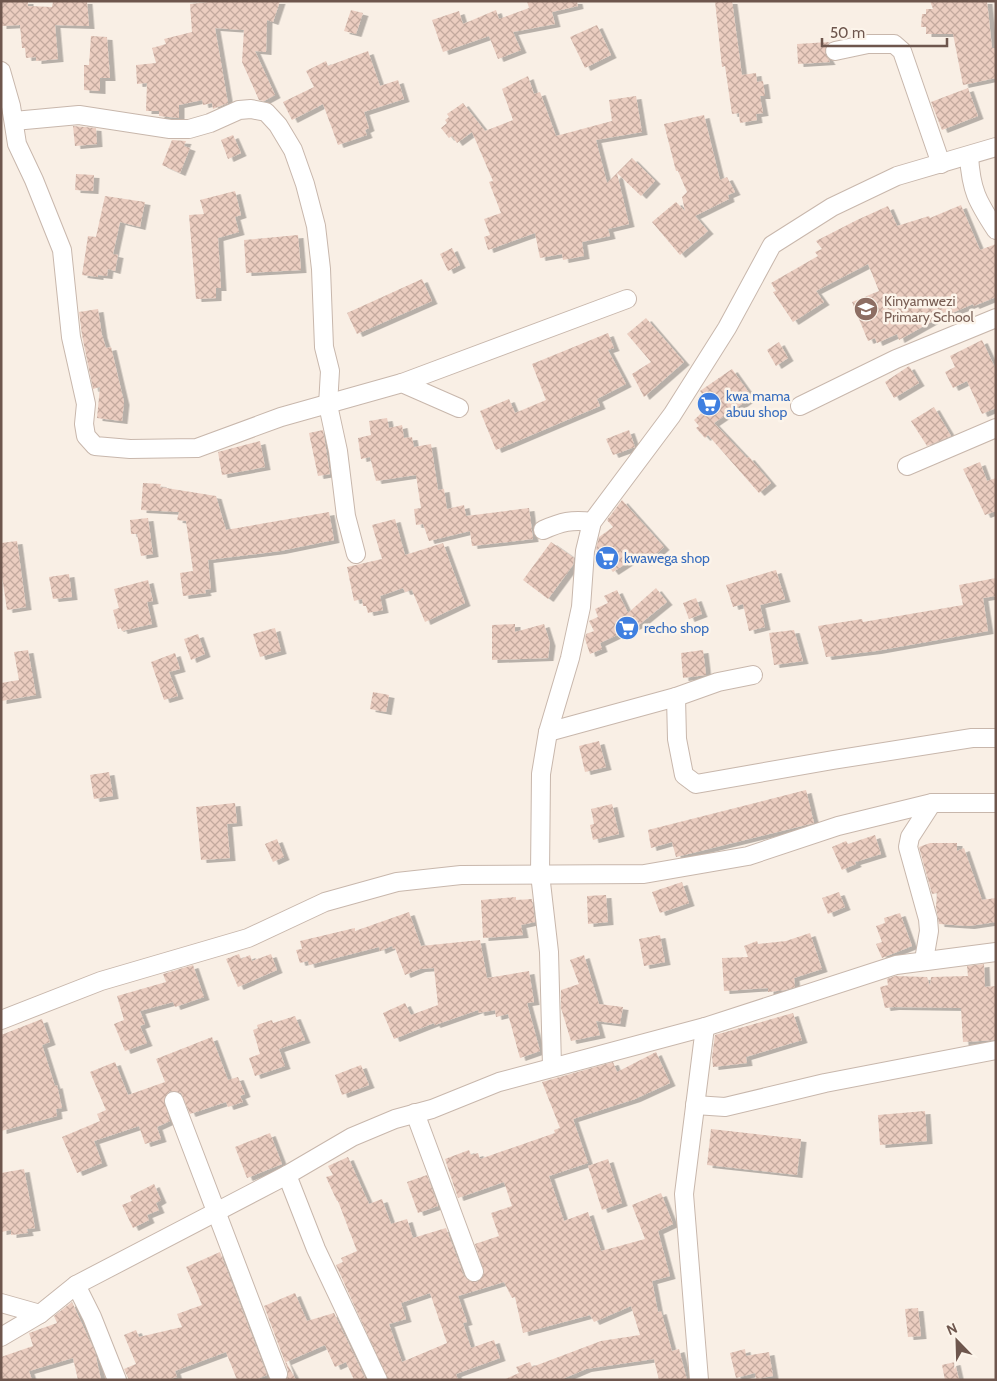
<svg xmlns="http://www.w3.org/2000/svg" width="997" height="1381" font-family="Cabin,sans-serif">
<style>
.building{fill:url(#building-cross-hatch);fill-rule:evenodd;filter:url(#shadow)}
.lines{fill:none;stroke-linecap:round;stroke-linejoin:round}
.minor-casing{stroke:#c8b7ac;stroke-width:20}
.minor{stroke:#fff;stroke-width:18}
.labels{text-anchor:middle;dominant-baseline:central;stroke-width:5;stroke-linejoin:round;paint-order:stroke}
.education-label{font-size:14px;fill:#785e54;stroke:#fcf4ea;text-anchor:start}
.shop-label{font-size:14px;fill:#366cbe;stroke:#fcf4ea;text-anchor:start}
</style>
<defs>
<pattern id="building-cross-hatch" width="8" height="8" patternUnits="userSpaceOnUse" patternTransform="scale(1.25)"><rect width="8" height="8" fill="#ebcdc0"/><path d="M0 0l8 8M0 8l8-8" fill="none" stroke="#c3a99e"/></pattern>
<filter id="shadow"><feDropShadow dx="5.5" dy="3" stdDeviation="0" flood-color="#0004"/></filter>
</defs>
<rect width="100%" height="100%" fill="#f9efe5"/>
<g class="building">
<polygon points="28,1 28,6 52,7 53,1 87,1 89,26 55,25 58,59 36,61 36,57 26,58 25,48 22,48 20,25 1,26 1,2"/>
<polygon points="219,1 280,1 273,22 267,20 266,52 255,51 275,95 264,101 259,100 242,62 244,30 215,28 228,103 213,109 212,103 203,105 202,100 179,105 179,118 159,116 159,111 146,111 147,83 137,84 136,65 156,63 152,48 166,44 164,39 192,32 190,4"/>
<polygon points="527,1 577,1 578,6 552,12 555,24 513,32 521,50 498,59 489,36 443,52 432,20 459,11 463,24 496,10 499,19 529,8"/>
<polygon points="715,1 732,1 742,75 756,73 757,82 763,81 765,96 760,96 763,113 756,114 757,120 740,123 739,113 732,114 725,66 722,67"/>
<polygon points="930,1 987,1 992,48 994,48 996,56 996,78 963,85 953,34 926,34 926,27 921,27 922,14 926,14 926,9 933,9"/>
<polygon points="351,10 363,13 356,34 344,31"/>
<polygon points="597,25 611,55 585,68 570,37"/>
<polygon points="91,36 107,37 110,78 100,78 100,91 84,90 84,65 89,65"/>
<polygon points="829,42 825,53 830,62 798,64 797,44"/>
<polygon points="368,51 380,86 398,80 404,99 364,112 369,128 365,130 367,135 338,145 323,104 292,120 283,102 314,87 306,71 326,61 328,66"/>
<polygon points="528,76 534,94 540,92 556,136 612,121 609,100 636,96 642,132 596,140 607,183 617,173 629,224 608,229 610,236 582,242 584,256 563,260 562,254 540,258 535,233 488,250 484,237 490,235 484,219 501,213 489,182 493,181 472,132 457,143 452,136 449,138 441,128 447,123 445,120 449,117 447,114 463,103 485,131 513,120 502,89"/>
<polygon points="968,88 978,116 942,130 931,102"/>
<polygon points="704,115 720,180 727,177 735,192 728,195 729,199 695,216 708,231 680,255 652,222 676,202 685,211 682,197 687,192 678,171 676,171 664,124"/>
<polygon points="73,126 96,128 97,144 75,146"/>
<polygon points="233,135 241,153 228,159 221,140"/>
<polygon points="172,140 186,141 184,146 190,148 180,173 162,165"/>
<polygon points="632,158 655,181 641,196 617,173"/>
<polygon points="76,174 94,175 93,191 75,190"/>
<polygon points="235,191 241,215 235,217 239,232 218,238 221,288 216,288 216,298 196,299 189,215 204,214 200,200"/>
<polygon points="105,196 145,202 140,227 120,222 113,254 118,255 115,271 108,269 107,276 98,275 98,277 82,275 88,236 96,237"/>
<polygon points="961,205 980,250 996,244 996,297 974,306 973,304 931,322 899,340 897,334 877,343 875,338 868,341 852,302 879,291 868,264 816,291 824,302 793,322 773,292 776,291 771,283 818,256 815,252 822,249 816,241 857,220 888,206 897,226 929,216 930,218"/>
<polygon points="298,235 301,270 246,273 244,240"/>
<polygon points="452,248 460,265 448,271 440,254"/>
<polygon points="422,279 432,301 357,334 347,313"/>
<polygon points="98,309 102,335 106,348 111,347 124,402 122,421 97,418 100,387 93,389 82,335 79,312"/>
<polygon points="646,318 684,362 644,397 632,374 651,362 627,334"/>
<polygon points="608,333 614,348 608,350 626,384 597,399 600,406 496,450 480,411 509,399 515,413 546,400 532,364"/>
<polygon points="982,340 996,370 996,408 982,414 967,381 953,388 945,372 955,367 950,356"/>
<polygon points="779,342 788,358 776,366 767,350"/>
<polygon points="909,366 919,383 894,398 885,382"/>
<polygon points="732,369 752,397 714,423 747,458 749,457 771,483 759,493 708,435 705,438 696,428 699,426 694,420 710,405 700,391"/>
<polygon points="934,407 951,436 927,446 911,421"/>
<polygon points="387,418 389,428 402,425 404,438 412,437 414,447 431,444 438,490 444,489 447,509 464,505 466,516 529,508 533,539 472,546 470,531 429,541 423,524 416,525 414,509 421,508 416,475 376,481 370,457 361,459 358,438 371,435 369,421"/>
<polygon points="323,430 330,474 318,476 309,433"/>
<polygon points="629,430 635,447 613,455 606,439"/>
<polygon points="260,441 265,467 222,475 218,452"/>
<polygon points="980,462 987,481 996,478 996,511 985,515 963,469"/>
<polygon points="143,483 161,484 160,487 216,496 226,530 329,512 334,540 280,551 208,560 211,589 205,590 206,593 183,596 180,573 193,571 186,521 177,520 179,512 141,510"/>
<polygon points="622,500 664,547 646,563 639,555 613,572 596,549 599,537 613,527 607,520"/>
<polygon points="148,518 153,554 141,556 137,534 131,534 130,520"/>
<polygon points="395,519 405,555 443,543 465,603 425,622 412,590 405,592 403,588 380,596 383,610 368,613 366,606 363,606 362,599 354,601 347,567 382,559 372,525"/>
<polygon points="17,541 26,607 7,610 1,569 1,543"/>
<polygon points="551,542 574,558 573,565 548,599 523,580"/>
<polygon points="776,570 785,599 760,605 765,627 749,631 743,604 733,607 726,585"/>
<polygon points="69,574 72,597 53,599 49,577"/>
<polygon points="996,578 996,596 983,598 988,631 876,651 826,657 818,626 862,619 863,622 963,605 959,585"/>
<polygon points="148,580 153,601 147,602 152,624 122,631 121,628 118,629 113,610 119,608 114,589"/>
<polygon points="656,588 667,602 640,624 600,643 602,649 590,654 585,639 586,634 594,631 589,621 598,617 595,609 608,603 604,596 617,590 628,613"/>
<polygon points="696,598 702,614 689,619 683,603"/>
<polygon points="515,624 515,632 544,624 550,643 548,658 492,660 492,625"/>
<polygon points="275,628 281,651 260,657 253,634"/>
<polygon points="794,630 803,661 774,665 769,633"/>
<polygon points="198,634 205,654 191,660 184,639"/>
<polygon points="28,650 36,695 1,701 1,683 19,680 14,652"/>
<polygon points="703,650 706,675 683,678 681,653"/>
<polygon points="175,653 180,669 169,672 178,696 164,700 151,662"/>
<polygon points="373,692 389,695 386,712 370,709"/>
<polygon points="599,741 606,767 585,772 579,746"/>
<polygon points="109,772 113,796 94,799 90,775"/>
<polygon points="806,790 814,823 676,857 672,842 651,848 648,830"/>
<polygon points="235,803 237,823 227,824 230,858 201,860 196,807"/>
<polygon points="612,804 619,834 593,840 590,825 594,824 591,809"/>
<polygon points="875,835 881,854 855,862 856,864 842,870 832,847 846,841 848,844"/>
<polygon points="277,839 284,857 273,862 265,844"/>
<polygon points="930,843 957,843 957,851 964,848 982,900 996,898 996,922 969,926 939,924 936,907 937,893 932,894 919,847"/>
<polygon points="682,882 689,903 660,913 652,892"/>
<polygon points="839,892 845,907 828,914 822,898"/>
<polygon points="606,895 608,922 588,924 587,896"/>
<polygon points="516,897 516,900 532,899 535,922 521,925 523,935 483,938 481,900"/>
<polygon points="409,912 421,946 480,940 487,978 529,971 534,1002 527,1003 540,1051 520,1058 508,1014 496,1017 495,1010 479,1013 478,1010 435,1025 434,1023 394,1039 383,1013 405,1003 411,1015 438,1005 434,968 420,969 405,975 395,948 393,949 392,946 380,951 379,947 309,965 308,961 300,963 296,950 302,949 300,941 355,928 355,931"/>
<polygon points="900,913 912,946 882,958 876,944 882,942 876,926 885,923 884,918"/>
<polygon points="810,933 822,969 794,978 795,987 785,990 768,992 768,988 724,991 722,958 748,957 744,946 757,941 758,944 786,941"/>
<polygon points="660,935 665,962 644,966 639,939"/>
<polygon points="239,954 241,959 250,955 252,961 271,954 277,970 238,987 226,959"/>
<polygon points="584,955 599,1004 623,1007 620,1024 596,1021 600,1035 571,1041 561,1008 561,990 579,984 570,960"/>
<polygon points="984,964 985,987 996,986 996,1040 963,1042 961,1008 894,1007 885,1008 880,987 888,985 887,979 895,976 927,977 930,986 931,977 968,976 967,966"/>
<polygon points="193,965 204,997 175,1007 173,1002 140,1011 145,1024 140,1026 147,1043 125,1051 114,1024 124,1020 117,996 166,982 163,974"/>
<polygon points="793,1013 802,1040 746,1057 747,1063 713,1067 712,1057 715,1035"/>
<polygon points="295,1016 305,1040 279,1049 285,1066 255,1076 249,1058 260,1054 253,1030 258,1028 257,1025 272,1020 273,1023"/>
<polygon points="42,1019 50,1042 42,1045 55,1086 57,1085 62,1108 56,1109 57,1116 1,1131 1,1035"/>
<polygon points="212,1037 228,1080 238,1077 245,1094 240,1096 243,1102 228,1107 226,1102 190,1114 181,1093 170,1091 164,1100 170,1121 157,1127 161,1139 145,1144 139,1126 94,1141 102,1163 77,1173 62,1137 100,1121 97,1114 106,1110 90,1072 115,1062 128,1095 165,1082 156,1059"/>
<path d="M 656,1052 L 670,1083 L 635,1099 L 573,1119 L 588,1163 L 549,1176 L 564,1221 L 588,1212 L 601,1251 L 645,1239 L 632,1205 L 661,1193 L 673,1224 L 658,1231 L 670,1276 L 652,1281 L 658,1312 L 661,1311 L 672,1351 L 679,1349 L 687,1380 L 659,1380 L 654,1359 L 586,1369 L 560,1380 L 503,1380 L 519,1373 L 516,1367 L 530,1362 L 532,1367 L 601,1341 L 640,1335 L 631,1306 L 594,1322 L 590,1315 L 523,1333 L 515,1297 L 512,1298 L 504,1282 L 458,1296 L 467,1322 L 463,1323 L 471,1348 L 494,1340 L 500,1358 L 456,1374 L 458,1380 L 388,1380 L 336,1265 L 343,1262 L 341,1258 L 357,1251 L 338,1201 L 337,1201 L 326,1177 L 333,1175 L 328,1166 L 348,1157 L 369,1204 L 382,1199 L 391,1224 L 407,1219 L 413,1238 L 446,1228 L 464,1276 L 468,1280 L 477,1282 L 484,1273 L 475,1244 L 499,1236 L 491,1213 L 512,1206 L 504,1182 L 458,1198 L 445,1159 L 469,1150 L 471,1155 L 478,1153 L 480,1159 L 555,1133 L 554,1130 L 560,1128 L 542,1082 L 613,1062 L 617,1072 ZM 430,1293 L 447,1343 L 402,1362 L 389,1324 L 406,1319 L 401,1303 Z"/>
<polygon points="361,1065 369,1085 342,1095 335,1075"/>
<polygon points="925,1111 927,1141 880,1145 878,1115"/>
<polygon points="711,1129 801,1139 797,1175 707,1165"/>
<polygon points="270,1133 282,1164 247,1178 235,1147"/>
<polygon points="608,1159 622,1203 602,1210 588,1166"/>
<polygon points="24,1169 35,1228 27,1229 28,1233 11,1235 11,1230 1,1232 1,1173"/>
<polygon points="427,1175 438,1206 418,1213 407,1182"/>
<polygon points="154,1184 161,1200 156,1203 159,1210 147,1215 149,1220 133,1228 122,1205 132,1201 130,1196"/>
<polygon points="220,1252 267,1375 255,1380 237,1380 226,1352 175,1371 177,1377 167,1380 129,1380 124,1369 136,1364 124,1335 136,1330 139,1337 182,1327 177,1314 202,1305 186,1267"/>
<polygon points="295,1293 307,1321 334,1313 366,1380 354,1380 346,1362 335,1367 325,1345 286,1362 296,1380 287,1380 288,1370 264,1306"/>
<polygon points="72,1302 95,1352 101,1380 78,1380 73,1358 29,1371 32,1380 1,1380 1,1357 33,1346 29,1333 57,1323 54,1316"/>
<polygon points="918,1308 921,1336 908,1337 905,1309"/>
<polygon points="745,1349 746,1356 769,1352 773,1376 756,1379 755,1373 736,1378 730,1353"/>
<polygon points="955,1362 959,1380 945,1380 942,1365"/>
</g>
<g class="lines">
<g class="minor-casing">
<g id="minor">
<polyline points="835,51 868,44 894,44 902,51 941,164"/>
<polyline points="1,71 11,106 17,144 34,180 62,250 71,337 86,404 84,424 86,436 95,446 130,449 197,448 281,417 402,383 459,408"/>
<polyline points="14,121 79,115 170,129 189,129 210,123 239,110 251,109 266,112 278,125 293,150 305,184 316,226 321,269 324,347 330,371 328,405 338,451 346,516 356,554"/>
<path d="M 969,156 C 971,190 977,201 996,230"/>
<polyline points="402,383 627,299"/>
<polyline points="800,406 896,359 996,318"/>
<polyline points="907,466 996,428"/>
<path d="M 543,530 C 561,522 572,519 592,522"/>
<polyline points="676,697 677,739 684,775 696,784 833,760 972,738 996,738"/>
<polyline points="548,732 676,697 718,682 753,675"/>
<polyline points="924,960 929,931 928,919 908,847 910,837 932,803"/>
<polyline points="1,1020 101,981 248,938 325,902 397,882 461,875 644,874 748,856 838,826 932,803 996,803"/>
<polyline points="552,1066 549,952 540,874 541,774 548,732 570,658 581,607 585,551 592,522 672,415 727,328 772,245 832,207 897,176 996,147"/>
<polyline points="174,1101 278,1374"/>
<polyline points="695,1105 725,1107 825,1083 996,1050"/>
<polyline points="415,1113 474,1272"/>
<polyline points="287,1175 316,1249 378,1380"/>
<polyline points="76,1285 92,1317 117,1380"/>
<polyline points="1,1303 40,1314"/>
<polyline points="1,1337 40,1314 76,1285 287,1175 352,1137 395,1119 432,1109 499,1082 705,1027 896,965 996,952"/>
<polyline points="699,1380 684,1194 705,1027"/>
</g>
</g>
<use href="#minor" class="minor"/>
</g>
<defs>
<g id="school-disc" transform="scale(1.25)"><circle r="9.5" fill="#8d6e63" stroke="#fcf4ea"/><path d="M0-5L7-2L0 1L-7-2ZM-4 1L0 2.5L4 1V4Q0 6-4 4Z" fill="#fff"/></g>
<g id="supermarket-disc" transform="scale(1.25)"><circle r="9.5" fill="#3f7fe0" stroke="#fcf4ea"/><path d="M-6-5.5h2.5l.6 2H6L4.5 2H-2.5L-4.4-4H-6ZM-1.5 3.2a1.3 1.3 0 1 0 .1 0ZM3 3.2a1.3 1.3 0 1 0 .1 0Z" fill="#fff"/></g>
</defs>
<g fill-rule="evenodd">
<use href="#school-disc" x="866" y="309"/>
<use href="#supermarket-disc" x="709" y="404"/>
<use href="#supermarket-disc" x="607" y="558"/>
<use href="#supermarket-disc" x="627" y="628"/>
</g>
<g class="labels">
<g class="education-label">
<text x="884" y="301">Kinyamwezi<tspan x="884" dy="16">Primary School</tspan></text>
</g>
<g class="shop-label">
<text x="726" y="396">kwa mama<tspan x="726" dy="16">abuu shop</tspan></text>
<text x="624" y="558">kwawega shop</text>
<text x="644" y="628">recho shop</text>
</g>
</g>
<rect width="997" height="1381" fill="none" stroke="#6e564d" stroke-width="5"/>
<g transform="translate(957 1341) rotate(337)" stroke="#fcf4ea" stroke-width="4" paint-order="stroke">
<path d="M0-4L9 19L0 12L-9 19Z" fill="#6e564d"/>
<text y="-8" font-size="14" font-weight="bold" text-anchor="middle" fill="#6e564d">N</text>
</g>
<path d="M822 38v8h125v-8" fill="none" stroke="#6e564d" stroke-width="2.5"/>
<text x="830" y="38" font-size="15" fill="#6e564d" stroke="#fcf4ea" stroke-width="4" paint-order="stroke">50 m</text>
</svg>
